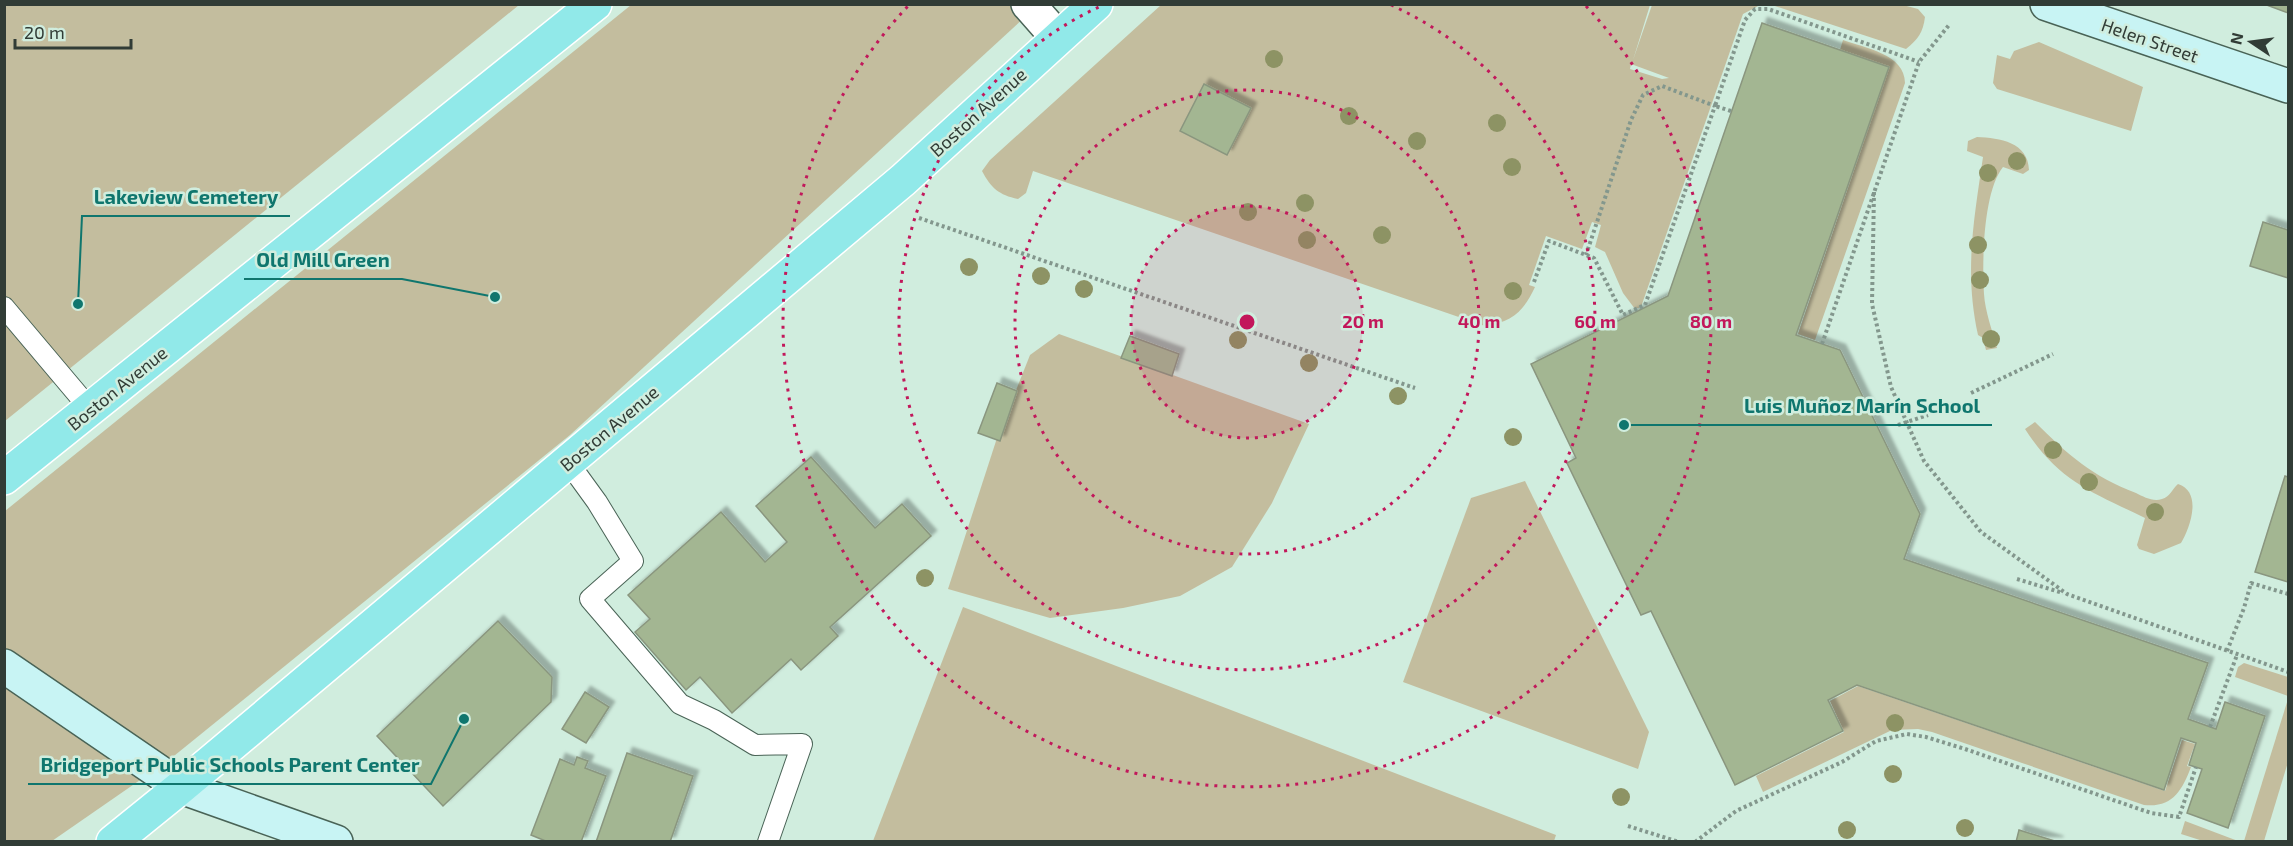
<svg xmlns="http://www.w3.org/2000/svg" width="2293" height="846" font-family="'Exo 2',sans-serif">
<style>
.green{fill:#c3bd9e;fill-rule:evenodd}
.building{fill:#a3b692;stroke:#8a967f;stroke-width:1.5;filter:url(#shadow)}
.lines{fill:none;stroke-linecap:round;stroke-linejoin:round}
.lane-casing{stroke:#496356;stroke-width:22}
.street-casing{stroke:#496356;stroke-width:36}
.secondary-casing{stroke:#496356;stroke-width:36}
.primary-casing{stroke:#fff;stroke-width:36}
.path{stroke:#83978d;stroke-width:4;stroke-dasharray:3 3;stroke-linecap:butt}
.lane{stroke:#fff;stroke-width:20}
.street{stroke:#fff;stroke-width:33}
.secondary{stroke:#c8f4f4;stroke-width:33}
.primary{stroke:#91e9e9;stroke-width:33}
.tree{fill:#8d9364}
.ring{fill:none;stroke:#c2185b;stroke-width:3;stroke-dasharray:3 6}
.labels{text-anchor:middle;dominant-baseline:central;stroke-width:5;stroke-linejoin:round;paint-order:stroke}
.street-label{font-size:18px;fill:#313c36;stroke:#d0edde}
.centre{fill:#c2185b;stroke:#d0edde;stroke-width:3}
.ring-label{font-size:18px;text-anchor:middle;font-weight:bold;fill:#c2185b;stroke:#d0edde;stroke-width:5;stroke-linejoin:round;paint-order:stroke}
.leader{fill:none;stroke:#0f766e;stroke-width:2}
.callout-dot{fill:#0f766e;stroke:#d0edde;stroke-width:2}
.callout-label{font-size:20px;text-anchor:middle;font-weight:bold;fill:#0f766e;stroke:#d0edde;stroke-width:5;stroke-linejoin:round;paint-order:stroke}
</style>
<defs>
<filter id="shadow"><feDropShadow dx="5.5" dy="-5.5" stdDeviation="1.5" flood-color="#0004"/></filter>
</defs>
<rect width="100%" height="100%" fill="#d0edde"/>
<g class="green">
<polygon points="5,5 519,5 5,421"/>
<polygon points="631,5 1038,5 570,435 169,760 52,841 5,842 5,511"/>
<path d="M 1161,5 L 1650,5 L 1633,60 L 1652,5 L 1760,5 L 1743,14 L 1641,307 L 1635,309 L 1623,293 L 1605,252 L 1595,247 L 1601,225 L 1592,222 L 1582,249 L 1546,236 L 1529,285 L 1535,287 C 1524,311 1512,322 1485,326 L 1033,171 L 1026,193 L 1018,199 C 999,195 991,188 982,171 L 990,160 ZM 1631,64 L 1669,78 L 1662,79 L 1630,69 Z"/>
<path d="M 1772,5 L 1903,5 L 1918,9 L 1925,17 C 1923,33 1918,39 1906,49 Z"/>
<path d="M 1843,40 C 1865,48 1905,54 1905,83 L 1815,340 L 1798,334 L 1889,67 L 1840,50 Z"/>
<polygon points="2039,42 2143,87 2131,131 1997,89 1993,83 1997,55 2010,59 2014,51"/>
<path d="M 1977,137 C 2000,138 2028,142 2029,170 L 2023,174 L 2003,167 C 1983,192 1982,262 1984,294 C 1985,311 1992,330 1997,348 L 1986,350 L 1983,338 L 1978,335 C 1964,271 1974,220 1983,157 L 1967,151 L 1968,141 Z"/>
<polygon points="1059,334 1309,424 1272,503 1232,567 1180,596 1123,608 1050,618 948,589 997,438 1030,355"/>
<path d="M 2035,422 C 2068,455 2092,476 2136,493 C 2144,497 2153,502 2162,499 C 2170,497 2172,489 2178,484 C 2203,492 2190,528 2181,543 L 2154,554 L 2139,549 L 2137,545 L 2145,518 C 2092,492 2059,482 2025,429 Z"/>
<polygon points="1525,481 1649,732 1638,769 1403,682 1471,498"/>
<polygon points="963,607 1556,835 1554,841 873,841"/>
<polygon points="2244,663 2288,677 2288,696 2235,677 2238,667"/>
<path d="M 1858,686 L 2165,791 L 2182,740 L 2195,744 L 2187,766 L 2191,767 C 2182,791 2172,808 2144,805 L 1932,732 L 1918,729 L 1892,730 L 1763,792 L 1756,776 L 1844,732 L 1830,701 Z"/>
<polygon points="2288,699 2288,762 2264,841 2244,841"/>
<polygon points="2185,821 2238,841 2203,841 2181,834"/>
</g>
<g class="building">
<polygon points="2264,4 2288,4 2288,13"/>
<polygon points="1762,23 1889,67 1796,335 1840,350 1920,514 1904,559 2208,663 2188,719 2216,729 2225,702 2265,716 2228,828 2187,813 2202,769 2189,765 2196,743 2181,738 2164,790 1857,685 1828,700 1843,731 1735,785 1651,611 1641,615 1567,463 1576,458 1531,364 1668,296"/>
<polygon points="1204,84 1251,108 1227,155 1180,131"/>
<polygon points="2263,222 2288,230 2288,278 2250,266"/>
<polygon points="1130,336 1179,354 1172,376 1121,358"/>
<polygon points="997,383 1017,391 1000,441 978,433"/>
<polygon points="811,457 875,528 902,504 931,536 830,627 838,636 801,670 791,659 732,713 700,677 686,690 635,632 650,619 628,595 721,512 765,562 787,542 756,506"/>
<polygon points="2285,476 2288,477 2288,582 2255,572"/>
<polygon points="498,621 552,677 551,702 443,806 377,736"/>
<polygon points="585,692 609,707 586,743 562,729"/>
<polygon points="627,753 693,776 670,842 596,842"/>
<polygon points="577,757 588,761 585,768 606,776 581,842 548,842 531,835 560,759 574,765"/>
<polygon points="2019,830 2058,842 2016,842"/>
</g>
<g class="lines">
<g class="lane-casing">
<g id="lane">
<polyline points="4,307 90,409"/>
<polyline points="568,462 597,502 633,561 590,599 680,704 714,720 755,745 802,744 768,842"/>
</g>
</g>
<g class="street-casing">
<polyline id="street" points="1028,4 1058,38"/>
</g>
<g class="secondary-casing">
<g id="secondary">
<polyline points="2047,4 2288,86"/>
<polyline points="4,666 181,787 336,842"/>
</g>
</g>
<g class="primary-casing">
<g id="primary">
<polyline points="4,478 595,4"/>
<polyline points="113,842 181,787 903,180 1096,4"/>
</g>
</g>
<g class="path">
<polyline points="1731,111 1715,106 1745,20 1755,9 1768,9 1919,62"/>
<polyline points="1874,192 1872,304 1891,387 1924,461 1981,532 2067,594 2288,672"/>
<polyline points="919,218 1415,388"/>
<polyline points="1534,282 1549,241 1594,258 1623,315 1645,305 1715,106 1662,86 1643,95 1631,120 1586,255"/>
<polyline points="1822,344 1919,62 1949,25"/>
<polyline points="1971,393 2053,354"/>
<polyline points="1898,425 1928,415"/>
<polyline points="2017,579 2063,593"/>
<polyline points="2227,651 2244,608 2251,583 2288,594"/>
<polyline points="2210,727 2237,655"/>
<polyline points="1628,826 1679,842"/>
<polyline points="1695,842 1736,811 1842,762 1876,741 1907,734 1926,737 1965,749 2151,813 2179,817 2196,767"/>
</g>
<use href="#lane" class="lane"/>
<use href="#street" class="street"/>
<use href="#secondary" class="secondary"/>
<use href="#primary" class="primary"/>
</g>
<g class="tree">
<circle cx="1274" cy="59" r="9"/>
<circle cx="1349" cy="116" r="9"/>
<circle cx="1497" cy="123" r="9"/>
<circle cx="1417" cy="141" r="9"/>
<circle cx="2017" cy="161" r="9"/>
<circle cx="1512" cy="167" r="9"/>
<circle cx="1988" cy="173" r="9"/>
<circle cx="1305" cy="203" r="9"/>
<circle cx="1248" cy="212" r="9"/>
<circle cx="1382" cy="235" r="9"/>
<circle cx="1307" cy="240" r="9"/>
<circle cx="1978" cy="245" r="9"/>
<circle cx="969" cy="267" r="9"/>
<circle cx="1041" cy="276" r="9"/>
<circle cx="1980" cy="280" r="9"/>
<circle cx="1084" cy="289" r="9"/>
<circle cx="1513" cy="291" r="9"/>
<circle cx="1991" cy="339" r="9"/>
<circle cx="1238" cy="340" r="9"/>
<circle cx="1309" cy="363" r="9"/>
<circle cx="1398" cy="396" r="9"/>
<circle cx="1513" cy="437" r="9"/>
<circle cx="2053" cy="450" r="9"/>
<circle cx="2089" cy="482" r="9"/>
<circle cx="2155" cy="512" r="9"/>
<circle cx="925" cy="578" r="9"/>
<circle cx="1895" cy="723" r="9"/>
<circle cx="1893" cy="774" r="9"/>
<circle cx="1621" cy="797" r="9"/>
<circle cx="1965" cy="828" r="9"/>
<circle cx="1847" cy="830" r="9"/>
</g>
<circle cx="1247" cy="322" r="116" fill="#c2185b" fill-opacity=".12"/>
<g class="ring">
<circle cx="1247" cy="322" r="116"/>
<circle cx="1247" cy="322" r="232"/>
<path d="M1391 5A348 348 0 1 1 1103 5"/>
<path d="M1586 6A464 464 0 1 1 908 6"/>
</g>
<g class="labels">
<g class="street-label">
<text transform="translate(2150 40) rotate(19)">Helen Street</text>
<text transform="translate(978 112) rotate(-42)">Boston Avenue</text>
<text transform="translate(117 388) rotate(-39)">Boston Avenue</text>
<text transform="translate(609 428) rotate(-40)">Boston Avenue</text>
</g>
</g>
<circle cx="1247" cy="322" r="9" class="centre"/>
<g class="ring-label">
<text x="1363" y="328">20 m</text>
<text x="1479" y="328">40 m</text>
<text x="1595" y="328">60 m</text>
<text x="1711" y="328">80 m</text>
</g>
<path class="leader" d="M78 304L82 216H290M495 297L402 279H244M1624 425L1732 425H1992M464 719L431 784H28"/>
<g class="callout-dot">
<circle cx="78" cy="304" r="6"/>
<circle cx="495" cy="297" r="6"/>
<circle cx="1624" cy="425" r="6"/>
<circle cx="464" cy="719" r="6"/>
</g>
<g class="callout-label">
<text x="186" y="204">Lakeview Cemetery</text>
<text x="323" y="267">Old Mill Green</text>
<text x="1862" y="413">Luis Muñoz Marín School</text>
<text x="230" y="772">Bridgeport Public Schools Parent Center</text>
</g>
<rect width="2293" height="846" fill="none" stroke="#313c36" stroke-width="12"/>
<g transform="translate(2251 42) rotate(283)" stroke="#d0edde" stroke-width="4.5" paint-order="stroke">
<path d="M0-4.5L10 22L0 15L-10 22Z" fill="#313c36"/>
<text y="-9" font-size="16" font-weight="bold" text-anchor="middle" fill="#313c36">N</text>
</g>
<path d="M15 39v9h116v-9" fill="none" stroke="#313c36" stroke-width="3"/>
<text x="24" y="39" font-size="18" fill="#313c36" stroke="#d0edde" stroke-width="4.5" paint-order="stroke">20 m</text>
</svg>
